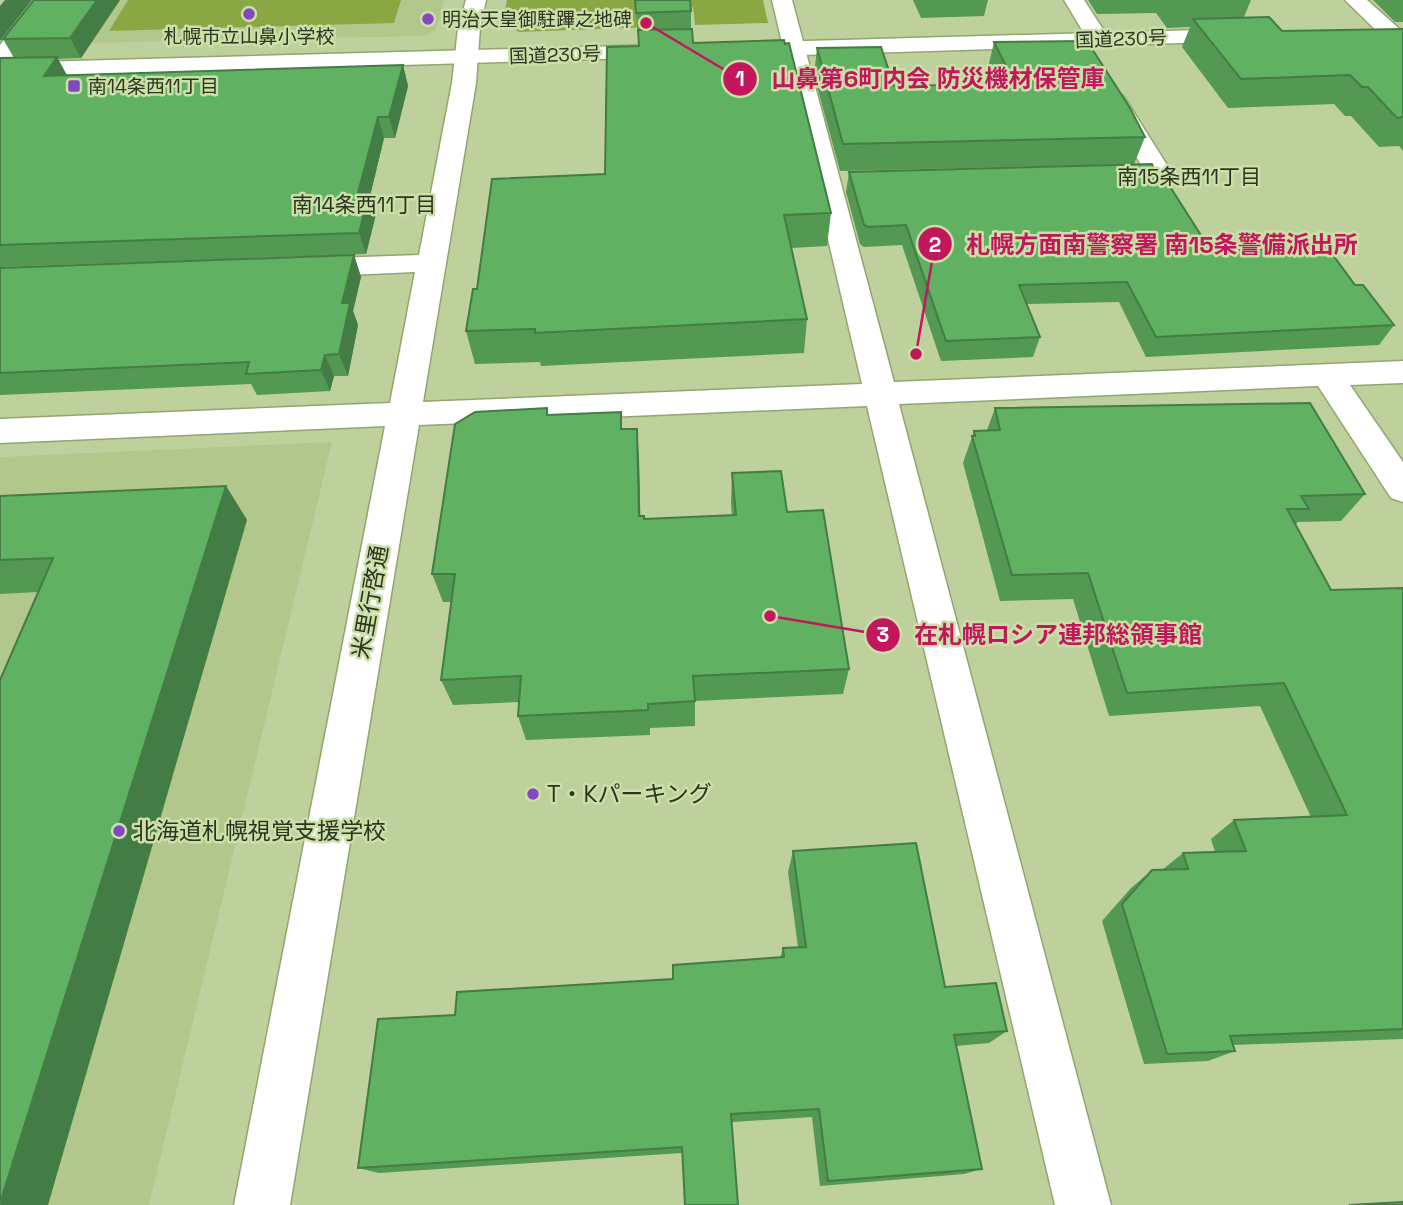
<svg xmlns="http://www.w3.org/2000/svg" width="1403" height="1205" font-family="'Space Grotesk','Noto Sans JP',sans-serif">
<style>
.built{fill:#b2c78c}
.green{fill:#89a843}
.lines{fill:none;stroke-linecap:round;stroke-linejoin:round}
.minor-casing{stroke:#92a470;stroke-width:3}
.highway-casing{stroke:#92a470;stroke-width:3}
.minor{fill:#fff;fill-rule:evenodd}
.highway{fill:#fff;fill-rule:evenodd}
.wall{fill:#539853}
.shaded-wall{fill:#437c44}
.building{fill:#60b161;stroke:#437c44;stroke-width:2}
.poi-dot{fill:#8448be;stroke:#cbdfa8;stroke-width:2.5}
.labels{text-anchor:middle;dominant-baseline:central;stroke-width:5;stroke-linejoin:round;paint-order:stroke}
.far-poi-label{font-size:19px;fill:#2c331e;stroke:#cbdfa8;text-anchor:start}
.far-street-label{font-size:19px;fill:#2c331e;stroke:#cbdfa8}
.far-neighbourhood-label{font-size:21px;fill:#2c331e;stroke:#cbdfa8}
.street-label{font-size:23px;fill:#2c331e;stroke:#cbdfa8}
.poi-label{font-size:23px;fill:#2c331e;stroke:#cbdfa8;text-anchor:start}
.leader{fill:none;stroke:#c2185b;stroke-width:2.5}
.callout-dot{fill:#c2185b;stroke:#cbdfa8;stroke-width:2.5}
.mark-label{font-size:21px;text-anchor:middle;font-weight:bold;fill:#fff}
.callout-label{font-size:24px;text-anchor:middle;font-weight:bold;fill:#c2185b;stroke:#cbdfa8;stroke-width:5;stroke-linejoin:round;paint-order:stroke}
</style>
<rect width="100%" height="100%" fill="#bed19c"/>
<g class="built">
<polygon points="69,0 444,0 436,29 425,36 37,44"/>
<polygon points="332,442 149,1205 0,1205 0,457"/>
</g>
<g class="green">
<polygon points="128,0 401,0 394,23 109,31"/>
<polygon points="507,0 763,0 768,23 695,25 693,7 652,8 652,27 519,32 503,22"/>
</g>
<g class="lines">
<g class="minor-casing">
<g id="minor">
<polygon points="35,0 56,0 8,65 0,67 0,45"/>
<polygon points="466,0 486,0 480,28 476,83 423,402 862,384 772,0 792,0 894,382 1403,361 1403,383 1350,385 1403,462 1403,502 1391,498 1318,386 899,404 1111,1205 1055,1205 867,406 419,425 290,1205 234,1205 385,426 0,443 0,419 390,403 415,272 306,277 296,274 292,268 296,262 306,259 419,255 452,83 458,28"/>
<polygon points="1064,0 1084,0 1110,40 1107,45 1091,45"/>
<polygon points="1345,0 1367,0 1403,32 1403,51 1395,49"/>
<polygon points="1114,93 1122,95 1126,100 1172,173 1168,179 1159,181 1150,179 1146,173 1102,100 1106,95"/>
</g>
</g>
<g class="highway-casing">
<g id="highway">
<polygon points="1236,29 1244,31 1247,36 1244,41 737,57 729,55 726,50 729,45 737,43"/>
<polygon points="659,45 667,47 670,52 667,57 0,77 0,63"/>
</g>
</g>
<use href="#minor" class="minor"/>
<use href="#highway" class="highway"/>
</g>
<g class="wall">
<polygon points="120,0 81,58 58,59 67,75 403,65 408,86 395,138 384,138 370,196 376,214 366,254 0,267 0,58 14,58 3,39"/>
<polygon points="635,0 691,11 691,29 693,43 831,213 827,246 791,248 807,319 804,353 541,366 540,362 475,364 466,331 477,289 605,174 639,46"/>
<polygon points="913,0 988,0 984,16 921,18"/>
<polygon points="1088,0 1251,0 1244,17 1282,31 1403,29 1403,151 1399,146 1379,147 1351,116 1345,116 1334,104 1228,108 1182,47 1190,27 1167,28 1156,13 1097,14"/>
<polygon points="1373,0 1403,0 1403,22 1395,22"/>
<polygon points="994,42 1145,137 1134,164 840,171 814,75 817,48 894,86 996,84 988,68"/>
<polygon points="849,172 1156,174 1211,251 1355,285 1394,325 1379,345 1146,357 1119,302 1027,304 1040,337 1033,357 941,361 902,245 864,247 860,244 846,192"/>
<polygon points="354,255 361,277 353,311 358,325 348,376 334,376 330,391 257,395 251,384 0,395 0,268"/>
<polygon points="995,408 1365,494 1341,521 1298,522 1295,525 1331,590 1403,588 1403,1039 1233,1045 1235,1051 1208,1061 1144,1064 1102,921 1131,888 1152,870 1162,870 1183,853 1215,852 1211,839 1234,820 1311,817 1260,706 1109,716 1073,599 1000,601 963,463 974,431 987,430"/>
<polygon points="549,415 622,429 639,459 640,516 644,519 732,516 731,503 732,473 787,512 849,669 843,694 695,701 695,726 650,728 650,735 526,740 518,716 519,702 453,705 441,680 451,602 443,602 432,574"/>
<polygon points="226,486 247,520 38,592 0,594 0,496"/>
<polygon points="793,851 945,987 1007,1031 989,1043 956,1046 982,1169 964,1174 820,1186 812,1117 732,1122 682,1153 379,1173 358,1168 455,1015 673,979 780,958 783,948 798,947 788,872"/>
</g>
<g class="shaded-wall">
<polygon points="5,0 32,0 0,41 0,6"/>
<polygon points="97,0 120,0 81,58 70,38"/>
<polygon points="57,57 68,78 44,76"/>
<polygon points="403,65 408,86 395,138 389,117"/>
<polygon points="378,117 384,138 370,196 376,214 366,254 359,233 358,193"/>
<polygon points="354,255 361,277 353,311 358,325 348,376 339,354 342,303"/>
<polygon points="325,355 334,376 330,391 321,370"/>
<polygon points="637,429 639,459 641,545 639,516"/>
<polygon points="226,486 247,520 48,1205 0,1205"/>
</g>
<g class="building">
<polygon points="34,0 97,0 70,38 3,39"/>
<polygon points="635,0 690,0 691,11 636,13"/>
<polygon points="1269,17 1282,31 1403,29 1403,117 1397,118 1368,87 1362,87 1350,75 1241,79 1193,19"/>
<polygon points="692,29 693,43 784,40 785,44 789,43 831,213 784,215 807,319 535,333 535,329 466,331 473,289 477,289 492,179 605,174 607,47 639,46 638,30"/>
<polygon points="1087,41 1130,108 1145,137 843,144 817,48 881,47 894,86 1015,84 994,42"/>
<polygon points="57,57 44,76 403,65 389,117 378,117 358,193 369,193 359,233 0,245 0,58"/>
<polygon points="1152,164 1156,174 1162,174 1211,251 1327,247 1355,285 1363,285 1394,325 1156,337 1127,282 1019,285 1040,337 946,341 906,225 868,227 864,225 849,172"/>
<polygon points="354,255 342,303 350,303 339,354 325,355 321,370 246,374 249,362 0,373 0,268"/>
<polygon points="1310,403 1365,494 1301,496 1309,509 1287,509 1331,590 1403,588 1403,1029 1230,1036 1235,1051 1167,1054 1122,904 1152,870 1188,869 1183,853 1246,851 1234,820 1347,815 1284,683 1127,693 1088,573 1012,575 972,436 975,436 974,431 1000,430 995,408"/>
<polygon points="547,408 547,415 621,412 621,429 637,429 639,516 644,516 644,519 736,515 732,473 781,471 787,512 823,510 849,669 693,676 695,701 648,704 648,710 518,716 521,676 441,680 455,574 432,574 455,424 475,412"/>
<polygon points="226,486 0,1203 0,680 53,558 0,560 0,496"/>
<polygon points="916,843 945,987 996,983 1007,1031 954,1035 982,1169 828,1181 819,1109 731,1114 738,1205 685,1205 682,1147 358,1168 378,1019 455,1015 457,992 673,979 673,965 784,957 783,948 806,947 793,851"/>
<polygon points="1403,1202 1403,1205 1349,1205"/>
</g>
<g class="poi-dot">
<circle cx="249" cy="14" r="7"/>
<circle cx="428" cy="19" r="7"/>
<rect x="67" y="79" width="14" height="14" rx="3.5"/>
<circle cx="533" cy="794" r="7"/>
<circle cx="119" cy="831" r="7"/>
</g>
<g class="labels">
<g class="far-poi-label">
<text x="442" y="19">明治天皇御駐蹕之地碑</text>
<text x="249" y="36" text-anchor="middle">札幌市立山鼻小学校</text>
<text x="88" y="86">南14条西11丁目</text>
</g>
<g class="far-street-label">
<text transform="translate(1121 39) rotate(-2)">国道230号</text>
<text transform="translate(555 55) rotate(-2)">国道230号</text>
</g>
<g class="far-neighbourhood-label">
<text x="1189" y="176">南15条西11丁目</text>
<text x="364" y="204">南14条西11丁目</text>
</g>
<g class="street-label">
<text transform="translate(370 602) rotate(-80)">米里行啓通</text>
</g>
<g class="poi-label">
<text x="547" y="794">T・Kパーキング</text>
<text x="133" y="831">北海道札幌視覚支援学校</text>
</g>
</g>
<path class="leader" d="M646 23L740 79M916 354L935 244M770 616L883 635"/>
<g class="callout-dot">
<circle cx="646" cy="23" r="7"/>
<circle cx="916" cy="354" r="7"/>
<circle cx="770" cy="616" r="7"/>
<circle cx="740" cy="79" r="18"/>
<circle cx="935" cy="244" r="18"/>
<circle cx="883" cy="635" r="18"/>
</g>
<g class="mark-label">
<text x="740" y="86">1</text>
<text x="935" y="252">2</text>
<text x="883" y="642">3</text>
</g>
<g class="callout-label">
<text x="938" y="87">山鼻第6町内会 防災機材保管庫</text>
<text x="1162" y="253">札幌方面南警察署 南15条警備派出所</text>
<text x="1058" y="643">在札幌ロシア連邦総領事館</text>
</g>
</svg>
